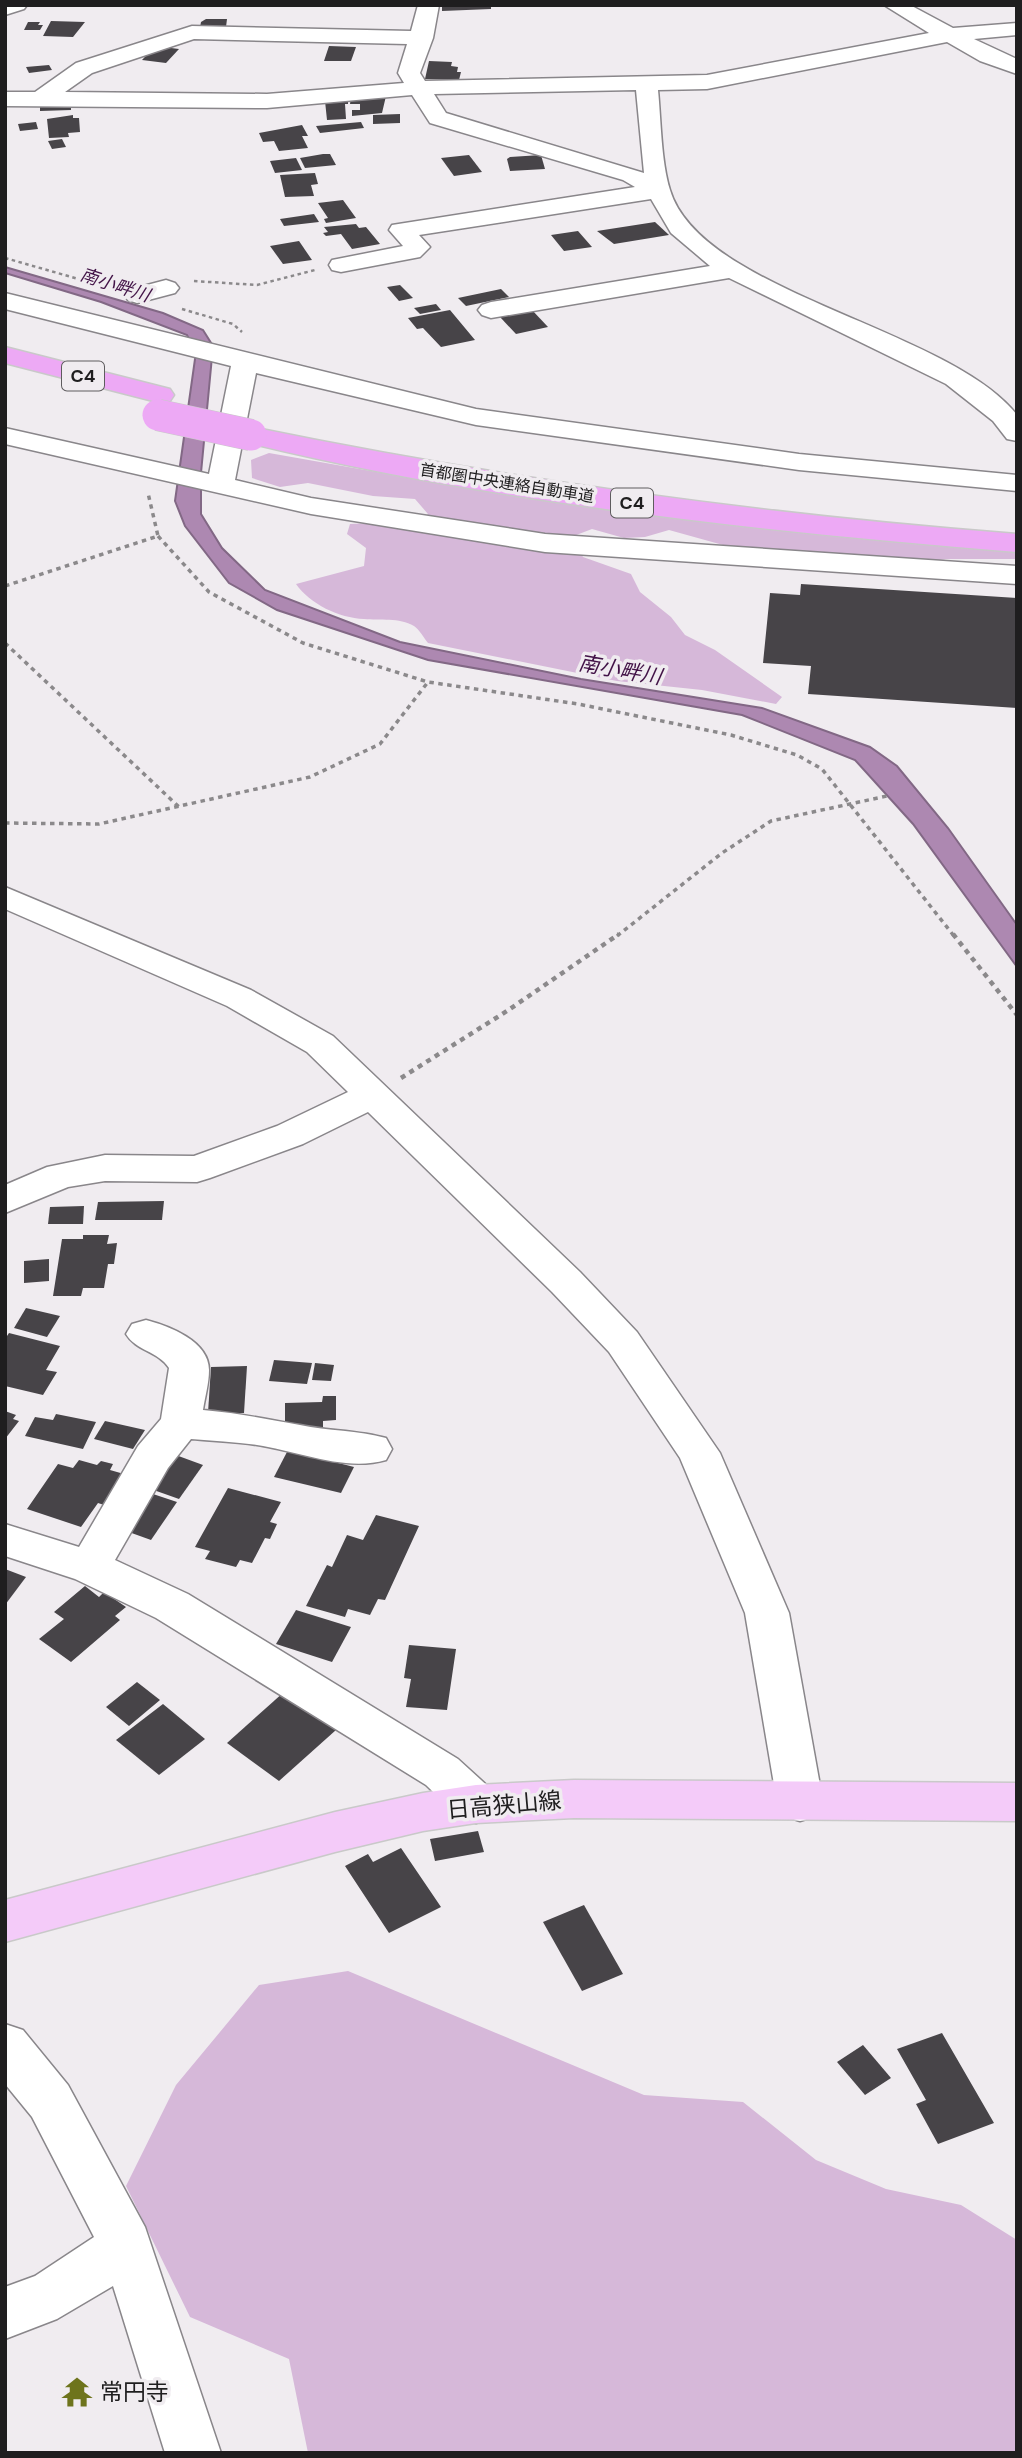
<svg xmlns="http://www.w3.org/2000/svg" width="1022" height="2458" font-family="'DM Sans','Noto Sans JP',sans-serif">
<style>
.green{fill:#d6b8d9}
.water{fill:#ad88b1;stroke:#826885;stroke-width:2}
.building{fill:#474448}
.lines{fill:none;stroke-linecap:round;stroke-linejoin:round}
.minor-casing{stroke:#89868a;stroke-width:3}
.major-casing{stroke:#c9c9c9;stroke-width:3}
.highway-casing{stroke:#c9c9c9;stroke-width:3}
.path-far2{stroke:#8b898b;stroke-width:2.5;stroke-dasharray:3.5 3.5;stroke-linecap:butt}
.path-far1{stroke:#8b898b;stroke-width:3.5;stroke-dasharray:4.5 4.5;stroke-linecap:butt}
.path{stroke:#8b898b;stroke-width:4.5;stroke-dasharray:5 5;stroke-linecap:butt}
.minor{fill:#fff;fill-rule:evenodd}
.major{fill:#f4cbf9;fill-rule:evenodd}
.highway{fill:#eda9f5;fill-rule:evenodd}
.highway-bridge-casing{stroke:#c9c9c9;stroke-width:32;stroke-linecap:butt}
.highway-bridge{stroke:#eda9f5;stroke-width:31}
.labels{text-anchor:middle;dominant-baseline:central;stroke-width:7;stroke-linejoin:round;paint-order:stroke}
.far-street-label{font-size:16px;fill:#1f1e1f;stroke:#f0ecf0}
.far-water-label{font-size:18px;font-style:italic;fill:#421347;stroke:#f0ecf0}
.shield{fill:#f0ecf0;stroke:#5e5c5e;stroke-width:2}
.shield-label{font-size:18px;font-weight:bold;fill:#1f1e1f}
.water-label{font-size:21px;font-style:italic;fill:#421347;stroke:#f0ecf0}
.near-street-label{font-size:23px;fill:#1f1e1f;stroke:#f0ecf0}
.near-poi-label{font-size:23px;fill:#1f1e1f;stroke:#f0ecf0;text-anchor:start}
</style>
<rect width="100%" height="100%" fill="#f0ecf0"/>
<g class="green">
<path d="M 269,453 L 530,499 L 1017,548 L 1017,559 L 946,559 L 923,563 L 741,550 L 669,530 L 645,537 L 624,538 L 592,529 L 571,537 L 583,557 L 631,574 L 640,592 L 671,617 L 685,635 L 715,650 L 782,697 L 776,704 L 702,690 L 617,681 L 428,643 C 424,638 419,629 414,626 C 399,617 380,621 364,619 C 339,618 310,604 296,584 L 364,566 L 366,548 L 347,534 L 350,524 L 375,523 L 405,529 L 428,514 L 415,499 L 373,496 L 308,483 L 280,487 L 252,478 L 251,460 Z"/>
<polygon points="348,1971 644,2095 743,2102 816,2160 886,2189 961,2205 1017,2240 1017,2453 308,2453 289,2359 190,2317 126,2186 176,2085 259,1985"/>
</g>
<polygon class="water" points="5,267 163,313 203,330 213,346 201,473 201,514 222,548 265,590 400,642 581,679 762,708 870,747 897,766 948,828 1017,925 1017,967 913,824 855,760 742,715 428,660 277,610 229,583 185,526 175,501 196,352 187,335 101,302 5,273"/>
<g class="building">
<polygon points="442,5 491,5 491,9 442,11"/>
<polygon points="206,19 227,19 226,27 200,27 201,22"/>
<polygon points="51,21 85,22 73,37 43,36"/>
<polygon points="28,22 40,22 38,25 43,25 40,30 24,30"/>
<polygon points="155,46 179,49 166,63 142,60"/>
<polygon points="329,46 356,47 351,61 324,61"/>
<polygon points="429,61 452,62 451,66 458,67 457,72 461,72 459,80 425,79"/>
<polygon points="49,65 52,70 29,73 26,67"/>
<polygon points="386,96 382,113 352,116 352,110 360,110 360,104 350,104 351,97"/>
<polygon points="348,100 348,104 345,104 346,119 327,120 325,101"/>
<polygon points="71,102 71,110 40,111 40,104"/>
<polygon points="400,114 400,123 373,124 373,115"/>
<polygon points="73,115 73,118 79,118 80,132 68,133 69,137 49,138 47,119"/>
<polygon points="36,122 38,129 20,131 18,124"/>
<polygon points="361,122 364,128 320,133 316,126"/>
<polygon points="302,125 308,136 302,136 308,148 279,151 274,141 263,142 259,133"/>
<polygon points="62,139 66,147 52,149 48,141"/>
<polygon points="323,154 330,154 336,165 305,168 300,158"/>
<polygon points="469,155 482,172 454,176 441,158"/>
<polygon points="541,155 545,169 510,171 507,159 510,157"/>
<polygon points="296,158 302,170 275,173 270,161"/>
<polygon points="315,173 318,184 311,185 314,196 285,197 280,175"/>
<polygon points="343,200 356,218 326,223 324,219 328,218 318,203"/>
<polygon points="314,214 319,222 284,226 280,219"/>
<polygon points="655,222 669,235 614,244 597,231"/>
<polygon points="356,224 359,228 366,227 380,244 352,249 341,234 326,236 323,233 328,232 324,227"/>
<polygon points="578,231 592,247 564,251 551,235"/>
<polygon points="299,241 312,260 283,264 270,246"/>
<polygon points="400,285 413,298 399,301 387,287"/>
<polygon points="501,289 509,297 466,306 458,298"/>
<polygon points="436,304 441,310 420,314 414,308"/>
<polygon points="450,310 475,340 441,347 423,328 417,329 408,318"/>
<polygon points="532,310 548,327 516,334 500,317"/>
<polygon points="801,584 1017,598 1017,708 808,694 811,666 763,663 770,593 800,595"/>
<polygon points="164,1201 162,1220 95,1220 98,1202"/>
<polygon points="84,1206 83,1224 48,1224 50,1207"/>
<polygon points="83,1235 109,1235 107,1244 117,1243 114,1264 108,1264 104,1288 83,1288 81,1296 53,1296 62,1239 83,1239"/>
<polygon points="49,1259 49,1281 24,1283 24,1261"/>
<polygon points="26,1308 60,1316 47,1337 14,1328"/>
<polygon points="9,1333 60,1346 46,1370 57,1372 43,1395 5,1386 5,1339"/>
<polygon points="274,1360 312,1363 307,1384 269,1381"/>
<polygon points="315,1363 334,1365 331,1381 312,1380"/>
<polygon points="247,1366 244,1413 208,1413 211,1367"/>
<polygon points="323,1396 336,1396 336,1420 323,1421 323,1427 285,1428 285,1403 322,1402"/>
<polygon points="5,1411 16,1415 13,1419 19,1421 5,1439"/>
<polygon points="56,1414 96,1422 83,1449 25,1436 35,1417 53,1420"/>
<polygon points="105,1421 145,1430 133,1449 94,1439"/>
<polygon points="288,1450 354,1467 341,1493 274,1477"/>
<polygon points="173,1454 203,1465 179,1499 148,1488"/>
<polygon points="79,1460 97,1465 101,1461 113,1464 110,1470 131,1476 110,1507 98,1503 81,1527 27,1509 58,1464 73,1468"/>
<polygon points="228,1488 281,1502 270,1522 277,1524 270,1539 265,1538 252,1563 240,1560 236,1567 205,1559 210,1551 195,1547"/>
<polygon points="147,1492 177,1502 151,1540 126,1531"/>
<polygon points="376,1515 419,1526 385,1600 378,1599 370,1615 348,1609 345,1617 306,1606 327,1565 332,1567 347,1535 363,1540"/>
<polygon points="5,1569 26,1577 5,1605"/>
<polygon points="85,1586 99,1597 104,1592 126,1607 115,1616 120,1620 71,1662 39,1639 64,1619 54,1612"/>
<polygon points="296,1610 351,1627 332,1662 276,1644"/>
<polygon points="409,1645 456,1649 447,1710 406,1707 411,1679 404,1678"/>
<polygon points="137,1682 160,1700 129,1726 106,1707"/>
<polygon points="284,1692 336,1730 279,1781 227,1743"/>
<polygon points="163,1704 205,1739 159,1775 116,1740"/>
<polygon points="478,1831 484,1852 435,1861 430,1839"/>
<polygon points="401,1848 441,1907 389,1933 345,1866 368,1854 373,1862"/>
<polygon points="584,1905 623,1974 582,1991 543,1922"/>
<polygon points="942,2033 994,2123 938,2144 916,2104 926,2100 897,2049"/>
<polygon points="863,2045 891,2078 865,2095 837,2062"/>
</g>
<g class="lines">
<g class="minor-casing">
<g id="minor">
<polygon points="5,5 27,5 24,9 5,15"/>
<path d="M 418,5 L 439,5 L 433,38 L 420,73 L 425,81 L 707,75 L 929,33 L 884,5 L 910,5 L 953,28 L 1017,23 L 1017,35 L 974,39 L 1017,59 L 1017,74 L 980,61 L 947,42 L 707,89 L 658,90 C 661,120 661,161 670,190 C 701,293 949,328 1017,415 L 1017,441 L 1007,439 L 993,421 L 946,384 L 729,278 L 491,318 L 482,315 L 478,310 L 482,305 L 491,302 L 710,266 L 671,233 L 651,199 L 419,235 L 430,247 L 420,257 L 341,272 L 332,270 L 329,265 L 332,260 L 403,246 L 389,230 L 392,225 L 635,187 L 623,180 L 430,123 L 412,95 L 267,108 L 5,106 L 5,92 L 35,92 L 76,63 L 192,26 L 411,31 ZM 194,39 L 407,44 L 398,73 L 404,83 L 267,94 L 65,92 L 92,73 ZM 636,90 L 644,173 L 446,113 L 434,94 Z"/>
<polygon points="166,280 175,283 179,288 175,293 137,303 128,300 124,295 128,290"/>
<polygon points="5,293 476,409 799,454 1017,475 1017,491 799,470 476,425 256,373 235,480 311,498 545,534 1017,566 1017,584 545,552 311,514 5,444 5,428 209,474 231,366 5,309"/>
<polygon points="5,887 251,990 333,1036 580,1272 637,1332 720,1453 789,1613 823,1802 816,1816 800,1821 784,1816 777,1802 745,1613 680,1458 609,1352 552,1292 368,1112 303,1144 210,1178 197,1182 105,1181 68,1187 5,1213 5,1185 47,1167 105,1155 194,1156 277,1126 348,1092 307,1052 227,1006 5,909"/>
<path d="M 146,1320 C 169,1326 209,1341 209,1370 C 209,1383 205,1397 203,1410 C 239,1413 265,1419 300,1425 C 328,1431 358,1430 386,1438 L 392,1449 L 386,1460 C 345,1472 298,1451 257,1445 C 235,1442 213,1441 191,1439 L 168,1468 L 115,1560 L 188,1594 L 458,1759 L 492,1790 L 499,1804 L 492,1818 L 476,1823 L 460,1818 L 426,1785 L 156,1618 L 75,1579 L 5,1556 L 5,1524 L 79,1547 L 138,1446 L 161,1419 L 169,1368 C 158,1351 136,1351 126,1334 L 132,1324 Z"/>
<polygon points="5,2024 23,2030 68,2085 145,2227 221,2453 165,2453 113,2286 57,2319 5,2339 5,2287 35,2276 94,2237 32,2117 5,2084"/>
</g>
</g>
<g class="major-casing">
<polygon id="major" points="574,1780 1017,1783 1017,1821 574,1818 476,1823 423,1831 335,1852 5,1942 5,1900 335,1812 423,1793 476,1785"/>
</g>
<g class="highway-casing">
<g id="highway">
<polygon points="5,347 170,389 174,395 170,401 161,403 5,363"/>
<path d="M 251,427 C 504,479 759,514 1017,534 L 1017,552 C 760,531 492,503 241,441 L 237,435 L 241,429 Z"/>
</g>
</g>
<g class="path-far2">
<polyline points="5,258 110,288"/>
<polyline points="194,281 257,285 315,270"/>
<polyline points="182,309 233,324 242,332"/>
</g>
<g class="path-far1">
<polyline points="158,536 209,592 303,643 428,682 578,704 731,735 797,755 822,769 954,936"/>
<polyline points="5,586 158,536 148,493"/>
<polyline points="5,643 179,807"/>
<polyline points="5,823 99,824 310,777 380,744 428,682"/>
<polyline points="617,936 722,853 771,821 887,796"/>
</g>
<g class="path">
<polyline points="953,934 1017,1015"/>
<polyline points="401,1078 507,1011 619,934"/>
</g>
<use href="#minor" class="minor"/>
<use href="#major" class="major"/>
<use href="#highway" class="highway"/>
<g class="highway-bridge-casing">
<polyline id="highway-bridge" points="158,415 251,435"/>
</g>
<use href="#highway-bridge" class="highway-bridge"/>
</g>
<defs>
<g id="temple-bare" transform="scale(2.415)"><path d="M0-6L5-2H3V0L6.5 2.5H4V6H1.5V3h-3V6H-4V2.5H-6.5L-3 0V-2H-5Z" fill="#6e741c" stroke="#f0ecf0" stroke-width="2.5" paint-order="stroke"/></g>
</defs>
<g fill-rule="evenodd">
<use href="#temple-bare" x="77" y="2392"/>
</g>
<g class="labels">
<g class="far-street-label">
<text transform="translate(507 483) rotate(9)">首都圏中央連絡自動車道</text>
</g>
<g class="far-water-label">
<text transform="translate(115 285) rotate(18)">南小畔川</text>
</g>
<g class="shield">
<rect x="62" y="361.5" width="42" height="29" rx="5"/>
<rect x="611" y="488.5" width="42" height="29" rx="5"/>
</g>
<g class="shield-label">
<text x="83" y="376">C4</text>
<text x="632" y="503">C4</text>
</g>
<g class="water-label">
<text transform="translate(620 670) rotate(10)">南小畔川</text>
</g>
<g class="near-street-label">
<text transform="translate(504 1805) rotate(-5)">日高狭山線</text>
</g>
<g class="near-poi-label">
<text x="100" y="2392">常円寺</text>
</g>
</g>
<rect width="1022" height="2458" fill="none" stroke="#1f1e1f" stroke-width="14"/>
</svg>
